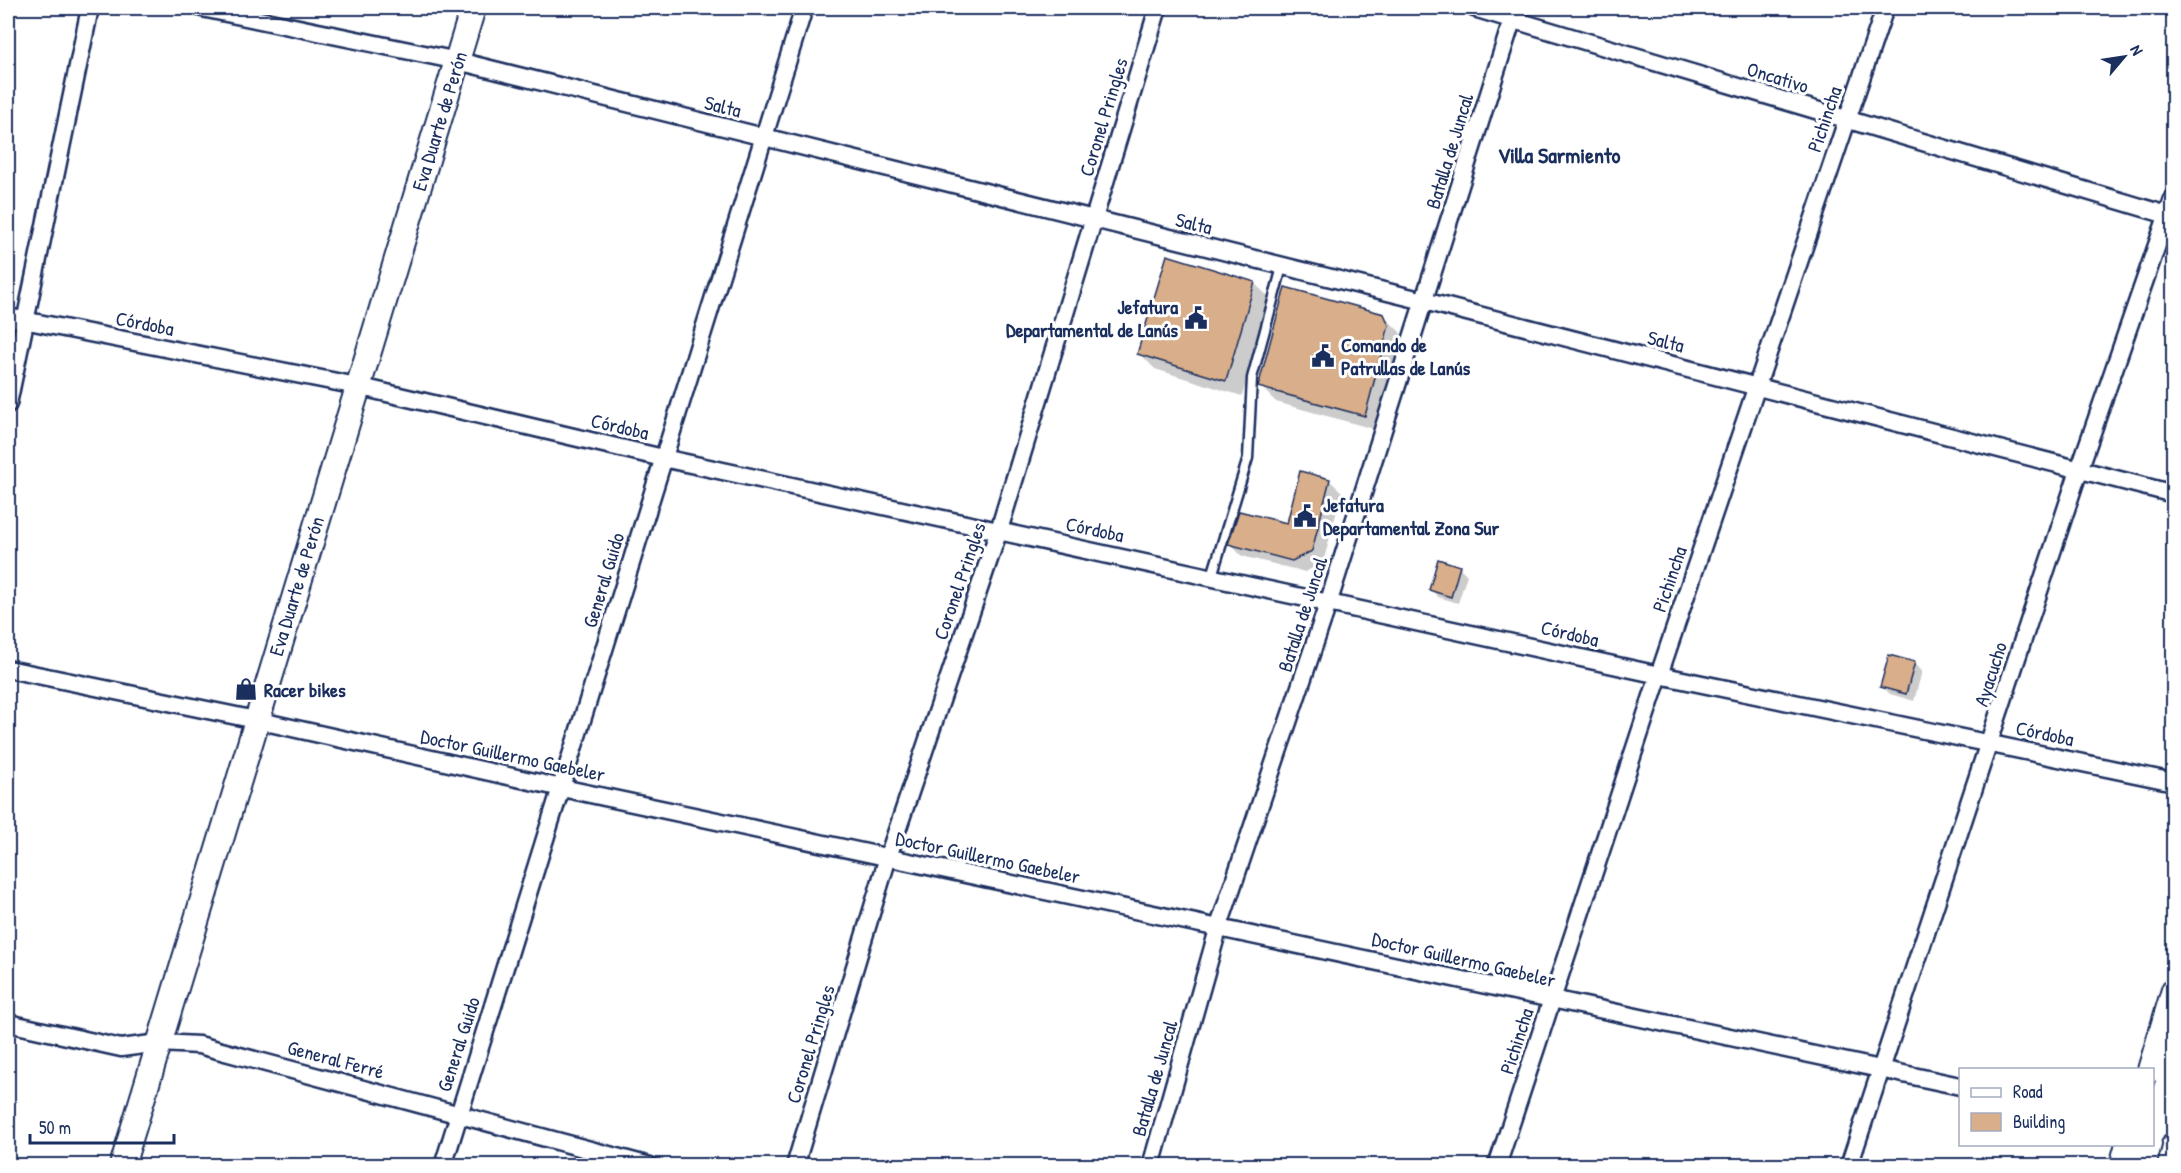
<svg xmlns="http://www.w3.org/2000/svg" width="2181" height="1173" font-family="'Patrick Hand',sans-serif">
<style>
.shadow{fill:#0003}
.building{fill:#d9ae8a;stroke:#1b2f5e;stroke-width:1.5}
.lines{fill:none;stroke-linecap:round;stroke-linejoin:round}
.service-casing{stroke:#1b2f5e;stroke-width:13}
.minor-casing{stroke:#1b2f5e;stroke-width:21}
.secondary-casing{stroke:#1b2f5e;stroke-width:28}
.service{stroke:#fff;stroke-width:8}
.minor{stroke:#fff;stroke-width:16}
.secondary{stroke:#fff;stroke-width:24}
.labels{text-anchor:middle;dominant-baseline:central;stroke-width:6;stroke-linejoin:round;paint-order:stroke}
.street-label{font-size:20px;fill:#1b2f5e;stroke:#fff}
.poi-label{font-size:20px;font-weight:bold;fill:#1b2f5e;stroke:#fff;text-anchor:start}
.quarter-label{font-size:22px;font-weight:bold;fill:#1b2f5e;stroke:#fff}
</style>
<rect width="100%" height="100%" fill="#fff"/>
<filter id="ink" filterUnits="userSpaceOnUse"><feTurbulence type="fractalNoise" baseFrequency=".0167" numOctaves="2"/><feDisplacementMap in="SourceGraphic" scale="12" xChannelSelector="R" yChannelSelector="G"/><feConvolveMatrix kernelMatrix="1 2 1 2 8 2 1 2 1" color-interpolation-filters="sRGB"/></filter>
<g filter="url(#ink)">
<g class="shadow">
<polygon points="1254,283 1271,299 1242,396 1155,369 1139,353"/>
<polygon points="1383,315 1400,332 1404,342 1381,431 1276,402 1260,386"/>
<polygon points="1329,480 1342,492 1323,563 1305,572 1242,556 1230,544 1288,525"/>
<polygon points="1459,567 1467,575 1458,603 1438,597 1430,589"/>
<polygon points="1914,664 1922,671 1914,701 1890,694 1882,686"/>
</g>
<g class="building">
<polygon points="1167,255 1255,282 1226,381 1137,354"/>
<polygon points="1285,287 1384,314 1389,325 1365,416 1258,387"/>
<polygon points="1300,471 1330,479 1312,551 1292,561 1228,544 1239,511 1287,523"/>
<polygon points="1438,559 1460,566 1451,597 1429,590"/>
<polygon points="1889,655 1915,662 1906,694 1880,687"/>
</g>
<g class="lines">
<g class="service-casing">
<polyline id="service" points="1212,576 1248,458 1252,378 1282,267"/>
</g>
<g class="minor-casing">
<g id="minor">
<polyline points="202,8 458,61 1424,301 2174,494"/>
<polyline points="1474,8 2174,217"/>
<polyline points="8,317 357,386 663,458 1659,675 2174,782"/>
<polyline points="8,404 90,8"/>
<polyline points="8,669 256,720 562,788 1960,1086"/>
<polyline points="8,1023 121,1048 159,1043 199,1045 650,1166"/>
<polyline points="2152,1125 2174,1129"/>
<polyline points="443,1166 804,8"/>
<polyline points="795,1166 888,857 999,530 1158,8"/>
<polyline points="1151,1166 1219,926 1329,601 1516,8"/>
<polyline points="1497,1166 1659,675 1885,8"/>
<polyline points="1849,1166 2079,470 2174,196"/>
</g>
</g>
<g class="secondary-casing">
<g id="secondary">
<polyline points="2150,1070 2174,990"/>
<polyline points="2152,1132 2174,1064"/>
<polyline points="122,1166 473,8"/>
<polyline points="2122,1166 2128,1144"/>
<polyline points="2143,1166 2149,1144"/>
</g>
</g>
<use href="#service" class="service"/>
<use href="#minor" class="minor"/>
<use href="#secondary" class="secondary"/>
</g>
</g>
<defs>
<g id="civic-bare" transform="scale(1.8)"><path d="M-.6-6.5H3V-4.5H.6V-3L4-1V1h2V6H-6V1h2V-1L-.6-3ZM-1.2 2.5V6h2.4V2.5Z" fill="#1b2f5e" stroke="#fff" stroke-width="2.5" paint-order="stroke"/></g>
<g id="shop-bare" transform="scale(1.8)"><path d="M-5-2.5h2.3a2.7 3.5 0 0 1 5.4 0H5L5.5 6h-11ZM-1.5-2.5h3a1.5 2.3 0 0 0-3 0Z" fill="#1b2f5e" stroke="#fff" stroke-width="2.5" paint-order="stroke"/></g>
</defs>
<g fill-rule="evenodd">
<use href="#civic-bare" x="1196" y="318"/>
<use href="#civic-bare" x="1323" y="356"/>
<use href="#civic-bare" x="1305" y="516"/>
<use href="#shop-bare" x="246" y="689"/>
</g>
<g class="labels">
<g class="street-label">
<text transform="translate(1778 77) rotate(17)">Oncativo</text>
<text transform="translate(723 106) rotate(14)">Salta</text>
<text transform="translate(1103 117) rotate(-73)">Coronel Pringles</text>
<text transform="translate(1824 119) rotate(-71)">Pichincha</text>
<text transform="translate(439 121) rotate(-73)">Eva Duarte de Perón</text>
<text transform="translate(1449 151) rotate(-73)">Batalla de Juncal</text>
<text transform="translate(1194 223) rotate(14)">Salta</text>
<text transform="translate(145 323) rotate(11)">Córdoba</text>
<text transform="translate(1666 341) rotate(14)">Salta</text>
<text transform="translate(620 426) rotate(13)">Córdoba</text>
<text transform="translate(1095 529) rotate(12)">Córdoba</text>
<text transform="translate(1669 579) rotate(-71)">Pichincha</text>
<text transform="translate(603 580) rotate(-73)">General Guido</text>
<text transform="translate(959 581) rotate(-71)">Coronel Pringles</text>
<text transform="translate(296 586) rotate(-73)">Eva Duarte de Perón</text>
<text transform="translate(1302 614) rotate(-72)">Batalla de Juncal</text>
<text transform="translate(1570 633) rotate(13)">Córdoba</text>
<text transform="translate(1990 674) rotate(-72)">Ayacucho</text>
<text transform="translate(2045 733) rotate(12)">Córdoba</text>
<text transform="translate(513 755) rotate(12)">Doctor Guillermo Gaebeler</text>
<text transform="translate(988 857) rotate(12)">Doctor Guillermo Gaebeler</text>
<text transform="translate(1464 959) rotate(13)">Doctor Guillermo Gaebeler</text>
<text transform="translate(1516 1041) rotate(-72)">Pichincha</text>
<text transform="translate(458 1044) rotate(-72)">General Guido</text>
<text transform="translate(810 1044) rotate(-73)">Coronel Pringles</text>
<text transform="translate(336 1059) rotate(15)">General Ferré</text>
<text transform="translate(1154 1078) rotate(-74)">Batalla de Juncal</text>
</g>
<g class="poi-label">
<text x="1178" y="306" text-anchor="end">Jefatura<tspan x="1178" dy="23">Departamental de Lanús</tspan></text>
<text x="1341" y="344">Comando de<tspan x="1341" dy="23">Patrullas de Lanús</tspan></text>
<text x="1323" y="504">Jefatura<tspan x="1323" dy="23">Departamental Zona Sur</tspan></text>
<text x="264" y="689">Racer bikes</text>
</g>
<g class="quarter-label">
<text x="1559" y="155">Villa Sarmiento</text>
</g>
</g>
<rect width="2181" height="1173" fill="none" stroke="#fff" stroke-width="30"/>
<rect x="15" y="15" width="2151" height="1143" fill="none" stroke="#1b2f5e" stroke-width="2" filter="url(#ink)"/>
<rect x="1959" y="1068" width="195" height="78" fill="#ffffff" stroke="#a4acbf" stroke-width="1.5"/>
<rect x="1971" y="1088" width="30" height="9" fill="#ffffff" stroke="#a4acbf" stroke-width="1.5"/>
<text x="2013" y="1098" font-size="18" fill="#1b2f5e">Road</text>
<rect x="1971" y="1113" width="30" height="18" fill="#d9ae8a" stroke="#a4acbf" stroke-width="1.5"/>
<text x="2013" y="1128" font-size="18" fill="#1b2f5e">Building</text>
<g transform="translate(2124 57) rotate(61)" stroke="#ffffff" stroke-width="4.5" paint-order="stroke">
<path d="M0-4.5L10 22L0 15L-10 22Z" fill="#1b2f5e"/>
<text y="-9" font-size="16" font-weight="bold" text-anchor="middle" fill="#1b2f5e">N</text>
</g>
<path d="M30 1134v9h144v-9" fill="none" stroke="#1b2f5e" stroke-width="3"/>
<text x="39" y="1134" font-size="18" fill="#1b2f5e" stroke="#ffffff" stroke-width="4.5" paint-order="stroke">50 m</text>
</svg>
